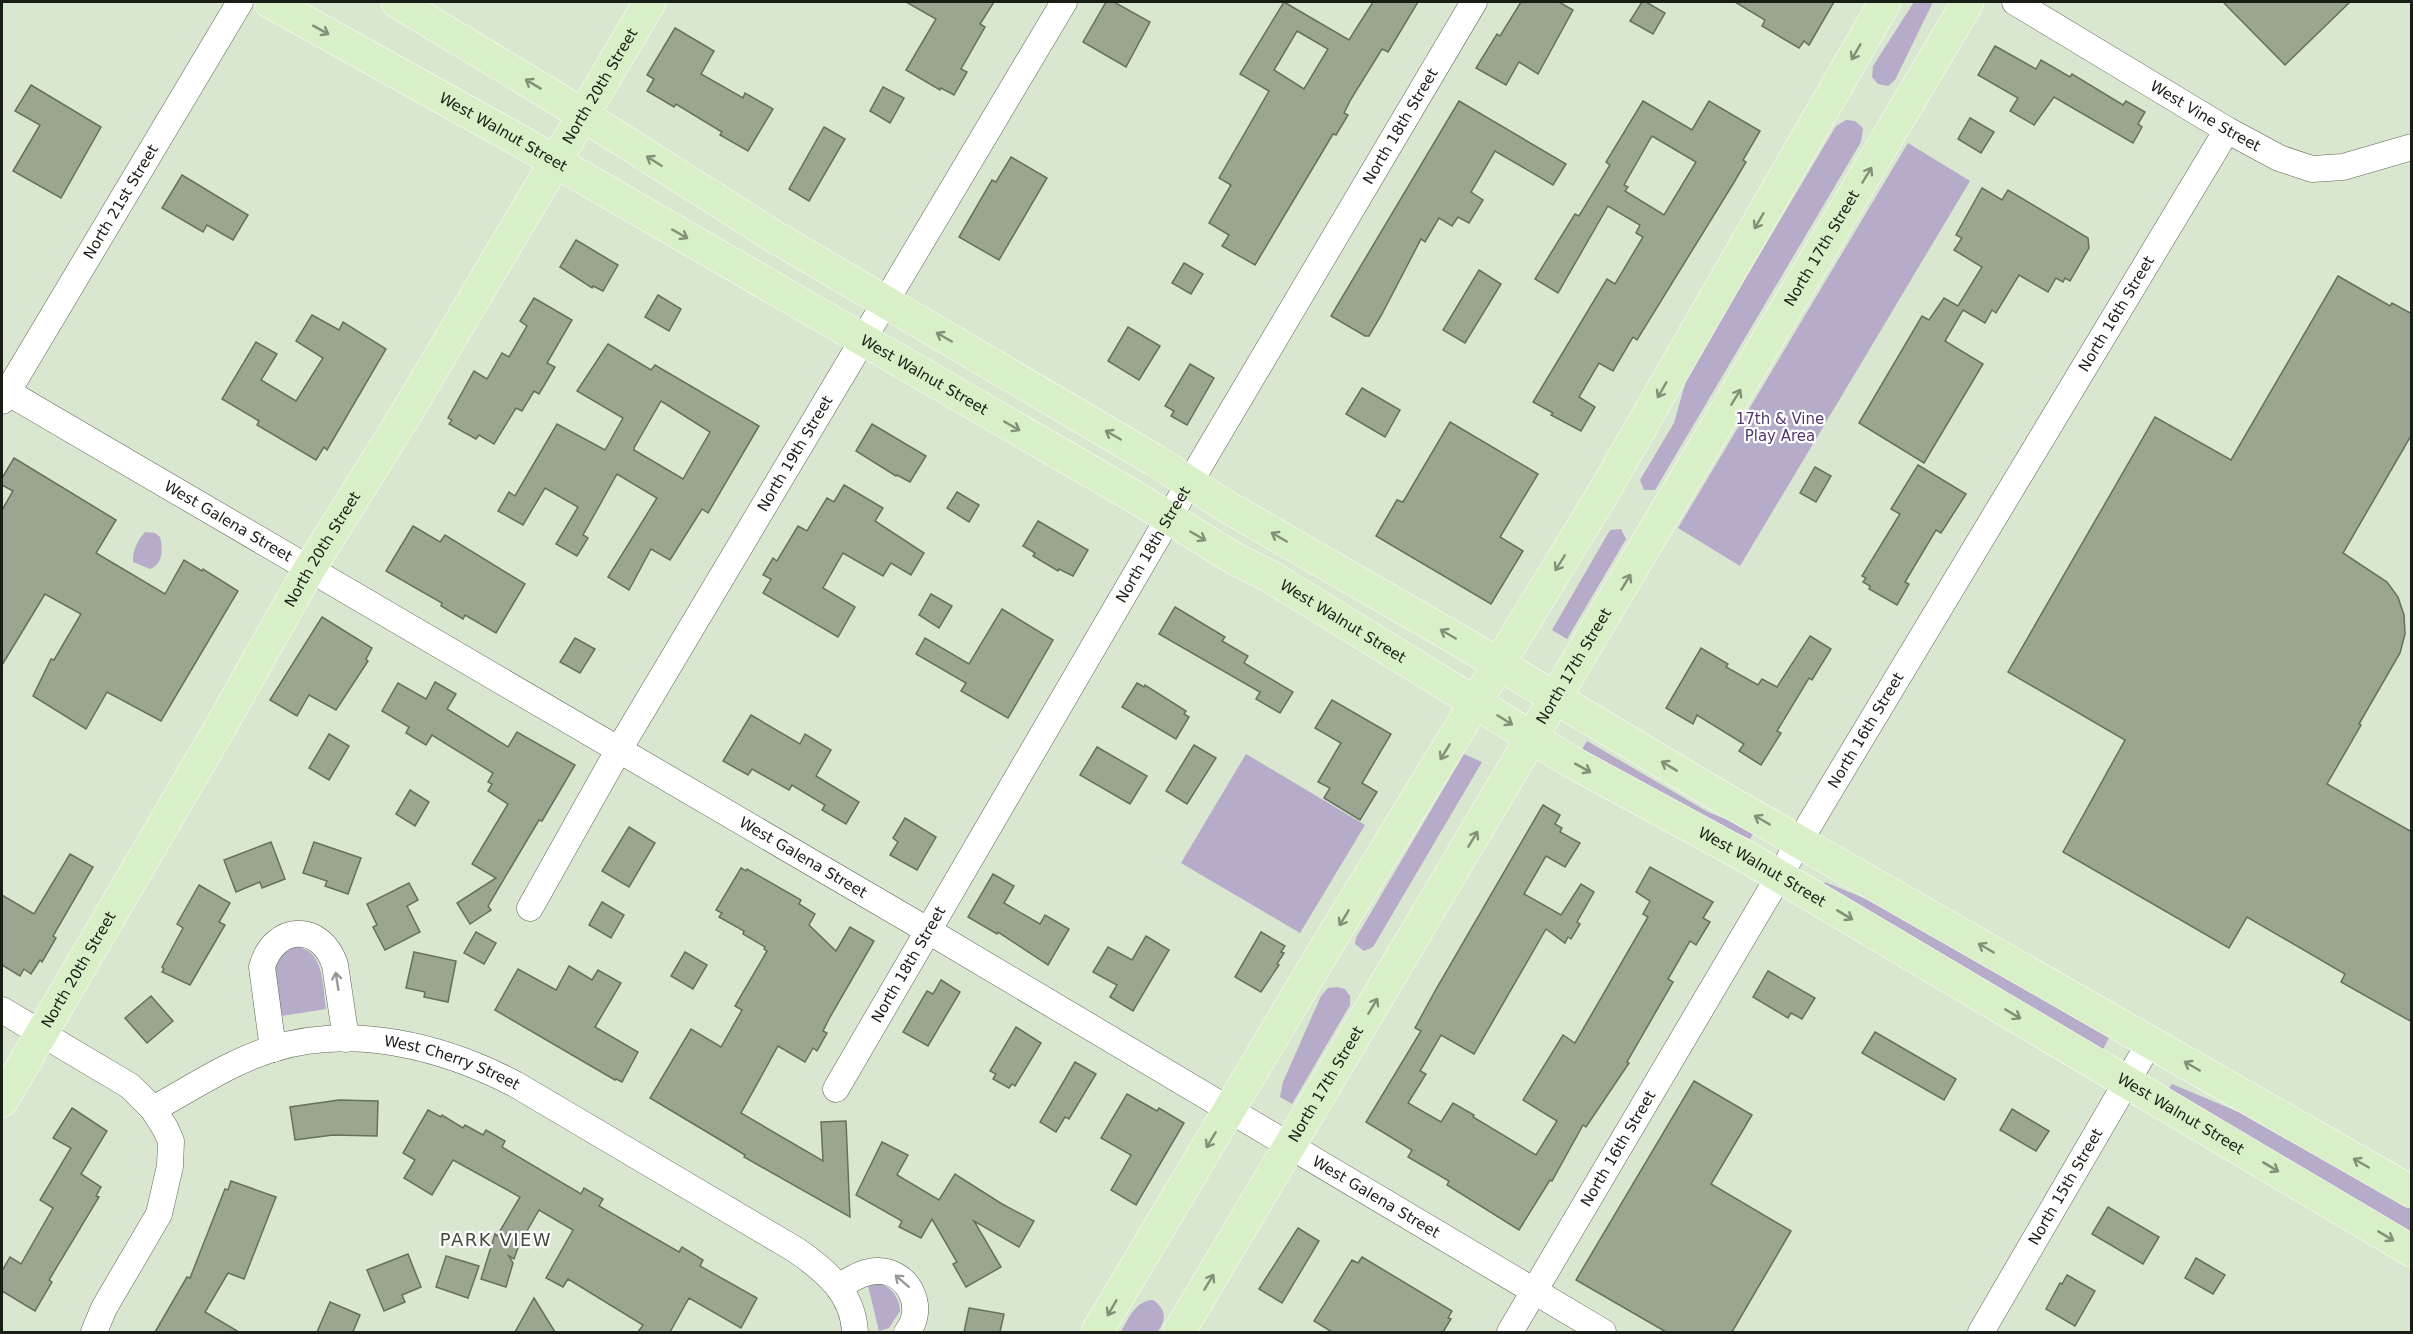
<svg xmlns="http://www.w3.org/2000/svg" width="2413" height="1334" font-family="'DejaVu Sans',sans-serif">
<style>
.green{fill:#b6abc8}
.building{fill:#9aa691;stroke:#66715d;stroke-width:1.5;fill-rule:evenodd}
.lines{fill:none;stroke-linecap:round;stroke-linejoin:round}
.minor-casing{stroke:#5a6552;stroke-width:27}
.major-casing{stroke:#fff;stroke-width:33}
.minor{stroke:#fff;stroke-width:26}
.major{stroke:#d9efc8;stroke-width:32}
.oneway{stroke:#829077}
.oneway2{stroke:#979996}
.labels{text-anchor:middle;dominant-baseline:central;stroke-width:4.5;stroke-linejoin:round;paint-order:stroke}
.street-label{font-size:15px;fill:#181d15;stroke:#fff}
.park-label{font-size:15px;fill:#51376f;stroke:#fff}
.quarter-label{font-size:18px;letter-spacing:1.5px;fill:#424d3b;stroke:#fff}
</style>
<rect width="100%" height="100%" fill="#d9e6d0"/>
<g class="green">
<polygon points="1914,2 1933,2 1895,80 1888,86 1878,84 1872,77 1873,66"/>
<polygon points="1846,120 1855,121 1863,128 1861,142 1655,490 1644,490 1640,480 1674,423 1687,377 1836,126"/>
<polygon points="1908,143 1970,181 1740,566 1678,528"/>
<polygon points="1621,529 1626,539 1567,639 1552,630 1610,530"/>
<path d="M 145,532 L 155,533 L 160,537 C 163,549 163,564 150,569 L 133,562 C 132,552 138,539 145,532 Z"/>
<polygon points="1587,741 1708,812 1755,831 1750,839 1655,797 1580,753"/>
<polygon points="1246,754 1365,825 1300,933 1181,863"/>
<polygon points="1464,754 1482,762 1373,947 1364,951 1355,944 1356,938"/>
<polygon points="1825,882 1917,920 2110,1036 2099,1057 1819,893"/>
<path d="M 291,946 C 325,947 322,983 326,1009 L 281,1016 L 274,960 Z"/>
<polygon points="1337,987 1345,989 1350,996 1350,1005 1292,1104 1280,1097 1283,1082 1321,996 1328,988"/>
<polygon points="2172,1084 2267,1124 2411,1208 2411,1239 2165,1095"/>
<path d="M 880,1283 C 894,1290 898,1296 900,1311 L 889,1328 L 879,1331 L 868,1286 Z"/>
<path d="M 1153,1300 C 1167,1310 1166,1319 1158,1332 L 1121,1332 C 1129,1318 1135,1301 1153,1300 Z"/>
</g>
<g class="building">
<polygon points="906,2 994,2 980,24 985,27 961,69 967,72 954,95 941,88 940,90 906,70 936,19"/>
<polygon points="1106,2 1114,2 1150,22 1126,67 1083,42"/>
<path d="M 1284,2 L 1349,40 L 1373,2 L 1418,2 L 1388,52 L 1382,49 L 1351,99 L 1344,113 L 1348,115 L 1336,135 L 1333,134 L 1255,265 L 1222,246 L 1229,235 L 1209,223 L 1231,185 L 1219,178 L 1269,91 L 1240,74 ZM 1297,31 L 1328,49 L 1304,89 L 1274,70 Z"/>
<polygon points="1521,2 1559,2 1573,10 1538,74 1519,62 1506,85 1476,68 1497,34 1500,36"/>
<polygon points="1642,2 1646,2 1665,13 1653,34 1630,21"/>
<polygon points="1735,2 1834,2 1809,45 1804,41 1799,48 1762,26 1765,20"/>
<polygon points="2223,2 2350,2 2285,65"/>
<polygon points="675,28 714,51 701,74 743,98 745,93 773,109 748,151 720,135 722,132 676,104 674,107 647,91 654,79 647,75"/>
<polygon points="1995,46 2036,69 2041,60 2070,77 2072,74 2123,105 2126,101 2145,112 2138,124 2142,127 2133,143 2054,97 2034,125 2010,111 2018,98 1978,75"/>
<polygon points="31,85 101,127 61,198 13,171 40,125 15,111"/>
<polygon points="883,87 904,98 890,123 870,111"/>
<polygon points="1459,101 1566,164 1553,185 1495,151 1471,192 1483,200 1469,223 1458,217 1452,226 1439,218 1425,242 1421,239 1382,314 1369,336 1365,336 1331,316"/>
<path d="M 1643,101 L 1692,130 L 1709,101 L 1760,131 L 1743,160 L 1746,162 L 1733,184 L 1637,340 L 1633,337 L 1613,371 L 1599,363 L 1579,397 L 1595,407 L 1581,431 L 1551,415 L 1553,413 L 1533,402 L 1607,279 L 1615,284 L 1643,237 L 1636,233 L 1640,225 L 1608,206 L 1558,293 L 1535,279 L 1575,214 L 1579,216 L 1610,165 L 1606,162 ZM 1652,136 L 1696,162 L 1664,215 L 1625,191 L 1628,187 L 1624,185 Z"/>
<polygon points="1970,118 1994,132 1981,153 1958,139"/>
<polygon points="824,127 845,139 809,201 789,189"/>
<polygon points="1011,157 1047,178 999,260 959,237 992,180 996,182"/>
<polygon points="182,175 248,215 233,240 207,225 203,232 162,208"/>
<polygon points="1982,188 2002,200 2008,190 2088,238 2089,248 2070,281 2065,278 2063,282 2056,278 2048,292 2019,275 1996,313 1992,310 1985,323 1963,310 1945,341 1983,364 1924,463 1859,423 1922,316 1929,320 1944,298 1958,306 1982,267 1954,250 1962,238 1956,235"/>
<polygon points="576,240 618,265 603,291 593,286 592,288 560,267"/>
<polygon points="1184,263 1203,274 1191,294 1172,283"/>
<polygon points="1479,270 1501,284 1465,343 1443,330"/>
<polygon points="2338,276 2390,306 2392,303 2412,314 2412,434 2343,553 2387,582 2398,597 2404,615 2405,634 2400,653 2359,724 2361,725 2327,784 2412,832 2412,1022 2341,982 2345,974 2247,917 2229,948 2063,852 2125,740 2008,672 2155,417 2231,460"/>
<polygon points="658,295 681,309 669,331 645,317"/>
<polygon points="534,298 572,320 547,363 555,367 539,394 534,391 522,411 516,408 494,444 479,435 476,439 449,424 452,420 448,418 474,371 487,379 502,353 509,357 527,326 520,321"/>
<polygon points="312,315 339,330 343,322 386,349 327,450 324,447 316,460 257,425 259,421 222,399 256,342 277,354 261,380 296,401 323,358 296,341"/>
<polygon points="1128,327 1160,346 1139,380 1108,361"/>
<path d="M 608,344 L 651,370 L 655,365 L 759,426 L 708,513 L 702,509 L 670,560 L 651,549 L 629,590 L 608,577 L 657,498 L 617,474 L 583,535 L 588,538 L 577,556 L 556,544 L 578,507 L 545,488 L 523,525 L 498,511 L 509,492 L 515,496 L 557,424 L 605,450 L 623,418 L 577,391 ZM 661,401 L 710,432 L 683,479 L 634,450 L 634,448 Z"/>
<polygon points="1190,364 1214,378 1187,425 1171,416 1174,411 1165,406"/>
<polygon points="1362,388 1400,410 1385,437 1346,414"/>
<polygon points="1450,422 1538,474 1500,537 1523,551 1491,604 1376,536 1397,500 1403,502"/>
<polygon points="872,424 926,456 910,482 897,475 896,476 856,451"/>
<polygon points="14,458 116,520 96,553 165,594 184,560 202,571 203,569 238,591 161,721 107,692 86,729 33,696 51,659 54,660 81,614 45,594 2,665 2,510 13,491 2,485 2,478"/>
<polygon points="1918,465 1966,494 1941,533 1936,530 1905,582 1909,584 1897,605 1869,589 1870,586 1863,582 1866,578 1862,576 1900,514 1891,509"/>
<polygon points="1815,467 1831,476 1816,502 1800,493"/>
<polygon points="844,485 883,508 875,521 924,553 911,575 891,563 883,576 843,553 823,588 855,607 838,637 763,593 771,579 763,575 773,558 777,561 798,526 807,531 827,498 834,502"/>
<polygon points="957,492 979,505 969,522 947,508"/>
<polygon points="1038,521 1088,550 1073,576 1059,569 1058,571 1033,556 1035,553 1023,546"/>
<polygon points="413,526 440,542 445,535 525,584 496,633 465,615 463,619 441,606 442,603 386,571"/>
<polygon points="931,594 952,606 939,628 919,615"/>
<polygon points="1175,607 1225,637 1222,641 1248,656 1244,663 1293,692 1280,713 1256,699 1260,692 1159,634"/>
<polygon points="1002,609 1053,640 1008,718 961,691 966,683 916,654 925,638 969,664"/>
<polygon points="322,617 372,648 366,659 368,661 336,710 309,695 297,716 270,700"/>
<polygon points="1810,636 1831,649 1812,680 1809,678 1777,731 1781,733 1761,765 1739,751 1744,744 1697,715 1693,724 1666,708 1701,648 1728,664 1726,667 1758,685 1762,679 1777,687"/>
<polygon points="575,638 595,649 580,673 560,662"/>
<polygon points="435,682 456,694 447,709 508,747 517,732 575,765 542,821 539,820 488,906 491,910 470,924 457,903 496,878 472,864 508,804 488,791 492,784 488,782 493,773 432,735 426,745 406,733 409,727 382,711 398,683 426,699"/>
<polygon points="1137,683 1144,687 1145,685 1186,711 1184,714 1189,717 1176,739 1122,707"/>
<polygon points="1332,700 1391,734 1362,783 1377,792 1360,820 1324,798 1330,788 1318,782 1341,743 1315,728"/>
<polygon points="751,715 800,744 805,734 831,750 816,776 859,802 846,824 822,810 825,805 792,785 789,790 752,769 748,775 723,761"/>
<polygon points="329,734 349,746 329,780 309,768"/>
<polygon points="1194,745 1216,758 1187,804 1166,791"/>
<polygon points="1097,747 1147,776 1130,804 1080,775"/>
<polygon points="410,790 429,802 415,826 396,814"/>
<polygon points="1543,805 1560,815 1555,824 1562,828 1560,832 1580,843 1565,867 1546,856 1524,894 1561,915 1581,884 1594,892 1577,922 1580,924 1571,939 1568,937 1565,943 1546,929 1474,1054 1441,1035 1420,1071 1426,1074 1408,1103 1441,1122 1453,1103 1474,1115 1473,1117 1536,1155 1557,1121 1523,1100 1563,1035 1575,1043 1648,917 1643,914 1650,901 1636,892 1650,867 1713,902 1703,918 1710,922 1696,945 1690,941 1668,979 1673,982 1627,1062 1629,1063 1586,1127 1583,1125 1552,1181 1550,1180 1519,1230 1447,1185 1449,1181 1408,1157 1412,1150 1366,1122 1421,1031 1415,1028 1435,991"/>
<polygon points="905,818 936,837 917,870 890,855 898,842 893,838"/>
<polygon points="629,827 655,843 629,887 602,871"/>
<polygon points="271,842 285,879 262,888 260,882 236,892 224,860"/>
<polygon points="314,842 361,858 348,894 325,886 327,881 303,873"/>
<polygon points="70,854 93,867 53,936 56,938 42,962 40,960 31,974 24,969 20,976 2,965 2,895 34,914"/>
<polygon points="741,868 746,871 747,869 801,900 799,904 815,914 809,925 836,951 850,927 874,941 830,1017 823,1031 827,1033 817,1051 813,1048 805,1062 778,1046 741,1113 823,1161 821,1122 846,1121 850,1217 744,1157 745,1155 727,1144 650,1098 691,1029 721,1047 742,1010 735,1006 767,951 764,949 765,947 743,934 744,931 719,917 722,913 716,910"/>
<polygon points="993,874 1014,886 1004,903 1040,924 1045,915 1069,929 1048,965 998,932 997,934 968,917"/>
<polygon points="409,883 418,900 407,906 420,932 385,950 373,927 377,925 367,904"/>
<polygon points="199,885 230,903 219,922 225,925 190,985 162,972 164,969 162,967 183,928 177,924"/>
<polygon points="602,902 624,915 611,938 589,925"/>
<polygon points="476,932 496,943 484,964 464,953"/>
<polygon points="1261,932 1285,946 1281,952 1284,953 1277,964 1279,965 1261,992 1235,977"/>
<polygon points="1146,936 1169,950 1133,1011 1110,997 1117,985 1093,972 1108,947 1132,960"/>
<polygon points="414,952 456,961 448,1002 424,997 425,992 406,988"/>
<polygon points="685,952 707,965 693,989 671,976"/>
<polygon points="569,966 592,980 598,970 621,983 595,1027 638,1052 622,1082 616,1079 615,1080 495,1010 518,969 556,990"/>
<polygon points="1768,971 1815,998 1802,1019 1791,1013 1788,1018 1753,997"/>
<polygon points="941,980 960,992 928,1046 903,1032 927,991 933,994"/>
<polygon points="151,996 173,1021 147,1043 125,1018"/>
<polygon points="1016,1027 1041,1043 1015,1086 1012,1084 1009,1088 993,1079 996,1074 990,1071"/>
<polygon points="1875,1032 1956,1079 1944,1100 1862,1053"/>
<polygon points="1075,1062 1096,1074 1069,1119 1065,1117 1056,1132 1040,1122"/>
<polygon points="1694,1081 1752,1115 1711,1184 1791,1231 1732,1332 1666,1332 1576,1280"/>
<polygon points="1127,1094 1157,1111 1159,1108 1184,1123 1136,1205 1111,1190 1131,1155 1101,1138"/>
<polygon points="339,1100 378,1101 377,1136 333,1135 295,1140 290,1107"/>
<polygon points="72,1108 107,1131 81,1174 101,1187 96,1196 99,1197 49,1280 52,1282 35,1311 2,1291 2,1271 10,1257 21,1264 53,1208 40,1200 71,1148 53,1138"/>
<polygon points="2012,1109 2049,1131 2036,1151 2000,1130"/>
<polygon points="428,1110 441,1117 442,1115 463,1128 465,1125 483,1135 486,1130 505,1141 502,1147 581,1194 584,1188 603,1199 599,1206 679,1252 682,1247 703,1260 700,1266 757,1298 741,1328 689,1298 670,1332 638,1332 643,1325 568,1279 563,1287 546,1278 573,1230 539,1210 519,1245 514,1259 509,1256 513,1263 506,1287 481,1279 495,1234 497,1236 520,1197 453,1160 432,1195 404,1178 415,1160 403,1153"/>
<polygon points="882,1142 908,1155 897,1175 939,1200 955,1174 1002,1204 1034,1221 1019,1247 974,1221 1001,1267 966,1287 953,1264 957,1262 932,1219 921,1238 899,1227 902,1221 856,1195"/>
<polygon points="231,1181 276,1197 244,1279 228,1273 205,1312 239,1332 155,1332 187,1277 190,1278 225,1189 228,1190"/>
<polygon points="2108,1207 2159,1237 2143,1264 2092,1234"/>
<polygon points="1298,1228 1319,1241 1282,1303 1259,1289"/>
<polygon points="408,1254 421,1287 402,1295 405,1302 384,1311 367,1270"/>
<polygon points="446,1256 479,1266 468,1298 436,1287"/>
<polygon points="1362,1257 1452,1311 1448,1318 1451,1319 1443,1332 1332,1332 1314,1321 1352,1260 1358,1263"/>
<polygon points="2196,1258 2225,1275 2213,1294 2185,1278"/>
<polygon points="2067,1275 2095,1291 2075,1326 2046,1309 2060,1283 2062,1284"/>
<polygon points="534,1298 555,1332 515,1332"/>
<polygon points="330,1302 360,1315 353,1332 317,1332"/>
<polygon points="969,1308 1004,1314 1000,1332 964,1332"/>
</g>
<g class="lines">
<g class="minor-casing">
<g id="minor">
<path id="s1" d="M 2015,2 L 2227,130 L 2279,158 L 2312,169 L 2343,167 L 2412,147"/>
<path id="s2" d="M 2,389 L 927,930 L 1603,1332"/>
<path id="s3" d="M 2,401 L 240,2"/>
<path id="s4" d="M 530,908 L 618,751 L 1064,2"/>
<polyline points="2,1010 130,1086 153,1109 165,1128 171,1141 170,1166 159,1214 104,1308 94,1332"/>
<path d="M 273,1049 L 262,967 C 274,924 321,922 335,965 L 346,1039"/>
<path id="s5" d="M 836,1089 L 1168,519 L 1474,2"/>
<path id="s6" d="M 153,1109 C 192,1088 230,1062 272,1049 C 353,1024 442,1046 515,1084 L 796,1250 C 826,1271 853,1293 855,1332"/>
<path d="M 840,1286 C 852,1279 865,1270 879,1271 C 910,1272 926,1309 907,1332"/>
<path id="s7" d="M 1510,1332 L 1821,805 L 2227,130"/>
<path id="s8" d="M 1981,1332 L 2150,1042"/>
</g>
</g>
<g class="major-casing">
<g id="major">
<path id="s9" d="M 270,2 L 511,136 L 1135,497 L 1235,559 L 1271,577 L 1570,761 L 1745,856 L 2412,1251"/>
<polyline points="397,2 548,93 775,237 1156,461 1224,505 1460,641 1719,796 2412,1192"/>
<path id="s10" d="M 2,1101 L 221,726 L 310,568 L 407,412 L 650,2"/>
<polyline points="1097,1332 1322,954 1602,495 1885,2"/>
<path id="s11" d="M 1179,1332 L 1968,2"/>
</g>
</g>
<use href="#minor" class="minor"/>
<use href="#major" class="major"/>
</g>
<defs><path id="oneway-shaft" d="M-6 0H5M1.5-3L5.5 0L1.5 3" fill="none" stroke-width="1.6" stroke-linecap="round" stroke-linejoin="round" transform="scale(1.5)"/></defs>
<g class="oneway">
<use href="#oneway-shaft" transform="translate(321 30) rotate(29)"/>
<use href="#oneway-shaft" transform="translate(1856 52) rotate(120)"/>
<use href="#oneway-shaft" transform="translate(533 84) rotate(-149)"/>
<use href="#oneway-shaft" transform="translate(654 161) rotate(-148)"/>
<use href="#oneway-shaft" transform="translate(1867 175) rotate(-59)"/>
<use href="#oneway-shaft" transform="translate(1759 221) rotate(120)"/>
<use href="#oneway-shaft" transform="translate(680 234) rotate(30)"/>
<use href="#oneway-shaft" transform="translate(944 337) rotate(-150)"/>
<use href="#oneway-shaft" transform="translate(1662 390) rotate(120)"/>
<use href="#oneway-shaft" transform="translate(1736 397) rotate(-59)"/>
<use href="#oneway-shaft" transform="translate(1012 426) rotate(30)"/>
<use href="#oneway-shaft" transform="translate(1113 435) rotate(-150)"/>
<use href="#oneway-shaft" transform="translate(1198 536) rotate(30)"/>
<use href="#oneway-shaft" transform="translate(1279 537) rotate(-150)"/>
<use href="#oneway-shaft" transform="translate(1560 563) rotate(122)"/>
<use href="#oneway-shaft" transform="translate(1626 582) rotate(-59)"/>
<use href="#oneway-shaft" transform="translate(1448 634) rotate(-150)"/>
<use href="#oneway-shaft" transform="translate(1505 720) rotate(32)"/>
<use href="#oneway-shaft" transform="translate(1445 752) rotate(121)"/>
<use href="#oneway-shaft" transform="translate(1669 766) rotate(-149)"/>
<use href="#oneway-shaft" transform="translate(1583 768) rotate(29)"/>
<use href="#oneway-shaft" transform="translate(1762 820) rotate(-150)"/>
<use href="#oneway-shaft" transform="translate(1473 839) rotate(-59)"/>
<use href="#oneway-shaft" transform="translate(1845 915) rotate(31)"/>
<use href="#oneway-shaft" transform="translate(1344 918) rotate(121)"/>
<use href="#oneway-shaft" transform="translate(1986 948) rotate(-150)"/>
<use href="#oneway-shaft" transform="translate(1373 1006) rotate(-59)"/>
<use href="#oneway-shaft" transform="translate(2013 1014) rotate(31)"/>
<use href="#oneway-shaft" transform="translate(2192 1066) rotate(-150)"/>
<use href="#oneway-shaft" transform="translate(1211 1140) rotate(121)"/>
<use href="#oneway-shaft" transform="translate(2361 1163) rotate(-150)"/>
<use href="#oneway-shaft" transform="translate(2271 1167) rotate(31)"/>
<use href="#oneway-shaft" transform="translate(2386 1236) rotate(31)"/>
<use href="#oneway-shaft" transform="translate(1209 1282) rotate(-59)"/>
<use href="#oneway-shaft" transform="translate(1112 1308) rotate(120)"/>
</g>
<g class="oneway2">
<use href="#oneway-shaft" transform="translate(337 981) rotate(-99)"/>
<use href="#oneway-shaft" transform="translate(902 1281) rotate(-139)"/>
</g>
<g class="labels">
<g class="street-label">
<text stroke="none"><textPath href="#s10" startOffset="1178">North 20th Street</textPath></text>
<text stroke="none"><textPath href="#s1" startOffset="222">West Vine Street</textPath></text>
<text stroke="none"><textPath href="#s5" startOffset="1116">North 18th Street</textPath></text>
<text stroke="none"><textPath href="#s9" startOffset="267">West Walnut Street</textPath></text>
<text stroke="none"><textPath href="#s3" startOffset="232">North 21st Street</textPath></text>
<text stroke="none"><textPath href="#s11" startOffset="1260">North 17th Street</textPath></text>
<text stroke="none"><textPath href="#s7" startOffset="1185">North 16th Street</textPath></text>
<text stroke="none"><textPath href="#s9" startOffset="753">West Walnut Street</textPath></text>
<text stroke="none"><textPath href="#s4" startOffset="526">North 19th Street</textPath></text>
<text stroke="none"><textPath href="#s2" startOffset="262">West Galena Street</textPath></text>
<text stroke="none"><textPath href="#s5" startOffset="630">North 18th Street</textPath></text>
<text stroke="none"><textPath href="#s10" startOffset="638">North 20th Street</textPath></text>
<text stroke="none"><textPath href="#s9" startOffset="1239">West Walnut Street</textPath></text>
<text stroke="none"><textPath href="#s11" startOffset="774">North 17th Street</textPath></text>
<text stroke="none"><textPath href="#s7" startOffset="699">North 16th Street</textPath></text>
<text stroke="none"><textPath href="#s2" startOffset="928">West Galena Street</textPath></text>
<text stroke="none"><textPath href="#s9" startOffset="1725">West Walnut Street</textPath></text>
<text stroke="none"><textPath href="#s5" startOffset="144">North 18th Street</textPath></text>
<text stroke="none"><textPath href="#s10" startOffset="152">North 20th Street</textPath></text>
<text stroke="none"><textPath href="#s6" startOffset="318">West Cherry Street</textPath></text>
<text stroke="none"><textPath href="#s11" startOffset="288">North 17th Street</textPath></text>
<text stroke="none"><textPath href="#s9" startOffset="2211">West Walnut Street</textPath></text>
<text stroke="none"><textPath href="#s7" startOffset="213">North 16th Street</textPath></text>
<text stroke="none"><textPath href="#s8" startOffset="168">North 15th Street</textPath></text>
<text stroke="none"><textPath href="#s2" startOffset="1594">West Galena Street</textPath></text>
</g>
<g class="park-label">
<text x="1780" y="419">17th &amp; Vine<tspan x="1780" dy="17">Play Area</tspan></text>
</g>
<g class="quarter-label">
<text x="496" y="1239">PARK VIEW</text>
</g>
</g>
<rect width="2413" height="1334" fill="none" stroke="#181d15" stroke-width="6"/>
</svg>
